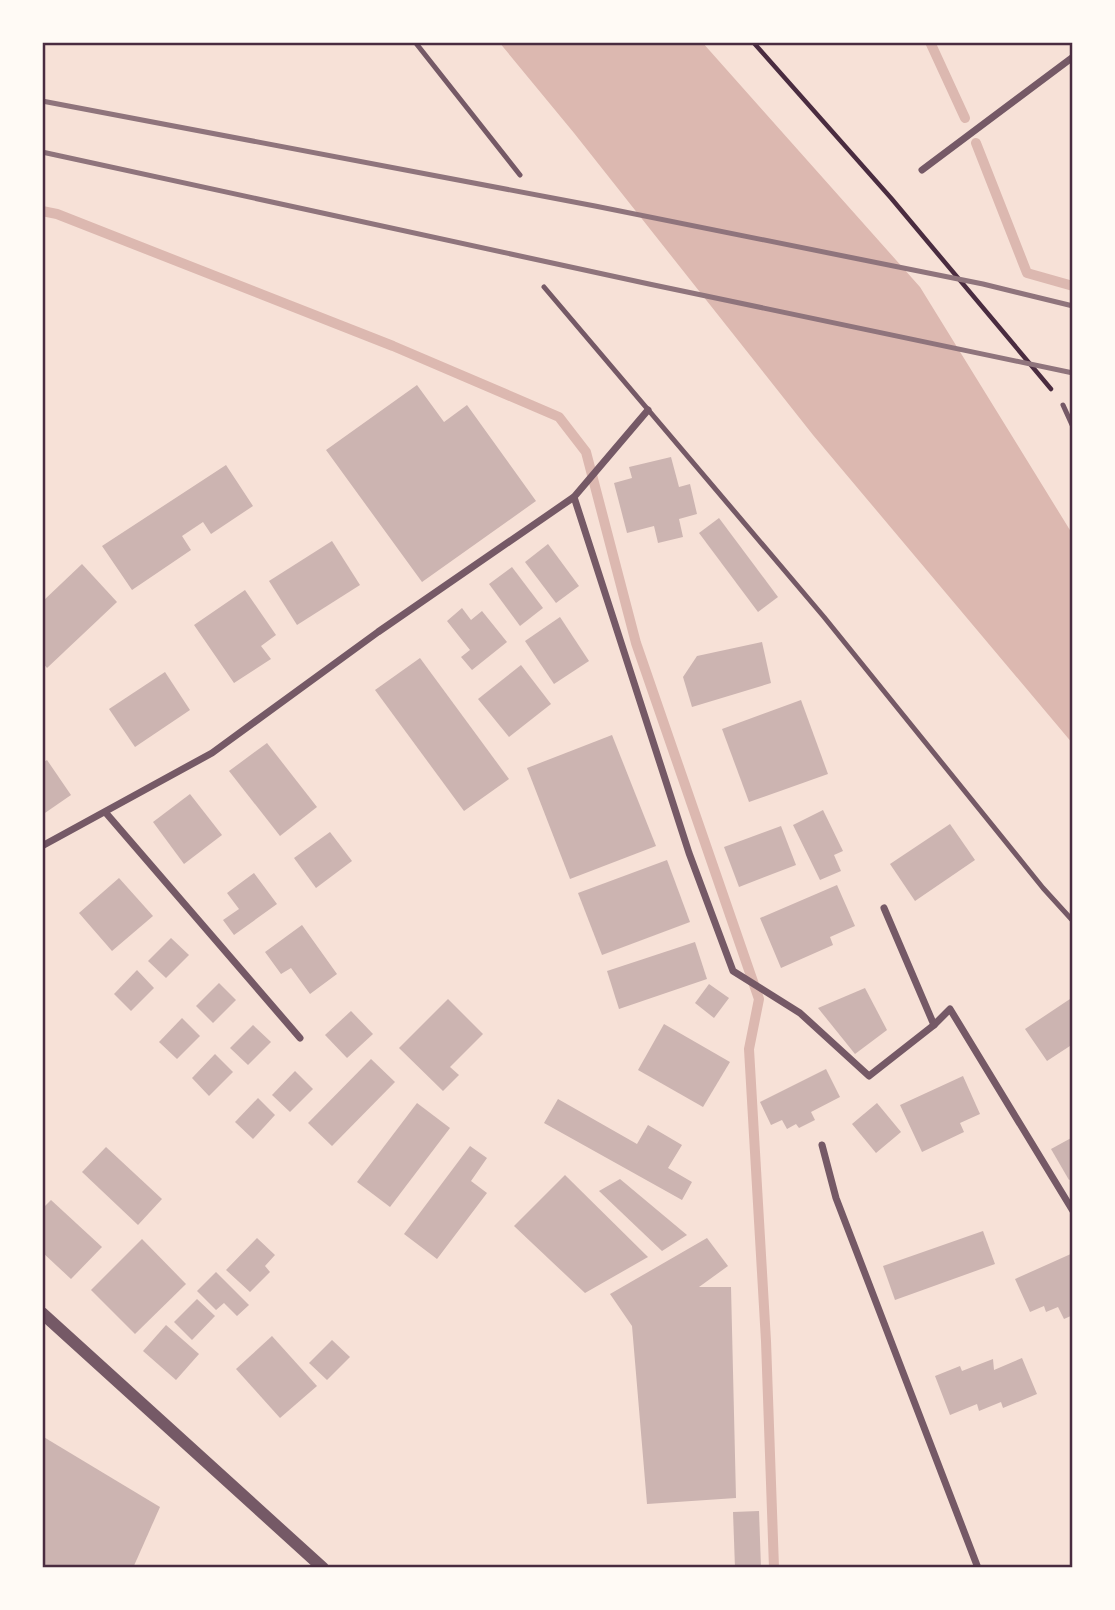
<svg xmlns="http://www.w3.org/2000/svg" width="1115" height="1610" font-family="'Titillium Web',sans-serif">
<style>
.water{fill:#dcb8b0}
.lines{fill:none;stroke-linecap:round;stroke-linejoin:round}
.stream{stroke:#dcb8b0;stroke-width:10}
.building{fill:#ccb4b1}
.path{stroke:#4a2c40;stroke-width:4.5}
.service{stroke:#755966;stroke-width:5}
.minor{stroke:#755966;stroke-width:7}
.tertiary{stroke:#755966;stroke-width:12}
.rail{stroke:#8f747c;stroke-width:5}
.neatline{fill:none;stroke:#4a2c40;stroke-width:2.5}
</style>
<rect width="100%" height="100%" fill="#f7e1d7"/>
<polygon class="water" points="499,42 702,42 920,287 1073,535 1073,744 813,435 574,133"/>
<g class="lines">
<g class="stream">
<polyline points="930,42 965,118"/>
<polyline points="976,143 1027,273 1073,286"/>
<polyline points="42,211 57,214 393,346 559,417 586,452 636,643 759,999 749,1049 766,1341 774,1568"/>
</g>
</g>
<g class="building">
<polygon points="417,385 444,422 467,405 536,501 422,582 326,450"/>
<polygon points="671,457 679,487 690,484 697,514 679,519 683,537 658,543 654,526 627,533 614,483 632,478 629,467"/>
<polygon points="226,465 253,506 211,534 203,522 182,536 191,550 132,590 102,546"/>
<polygon points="719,518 778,597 758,612 699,533"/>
<polygon points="332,541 360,585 297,625 269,581"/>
<polygon points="548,544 579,586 556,603 525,562"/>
<polygon points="82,564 117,602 47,668 42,662 42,602"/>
<polygon points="512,567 543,608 520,626 489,584"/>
<polygon points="245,590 276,635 261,646 271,659 234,683 194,625"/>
<polygon points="462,608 471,620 482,611 507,642 472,670 461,657 470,650 447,621"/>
<polygon points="560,617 589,661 554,684 525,641"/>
<polygon points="762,642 771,683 692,707 683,677 697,656"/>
<polygon points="420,658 509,779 464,811 375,690"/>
<polygon points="521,665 551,704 509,737 478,699"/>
<polygon points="165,672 190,710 135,747 109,709"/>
<polygon points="801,700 828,774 749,802 722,729"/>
<polygon points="612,735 656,846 570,879 527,768"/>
<polygon points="267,743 317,807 280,836 229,771"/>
<polygon points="47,760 71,795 42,815 42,763"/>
<polygon points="190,794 222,835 184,864 153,822"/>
<polygon points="823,810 843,851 834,855 841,871 820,880 793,825"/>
<polygon points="950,824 975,860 915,901 890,864"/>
<polygon points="781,826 796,865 739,887 724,847"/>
<polygon points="330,832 352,861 316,888 294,858"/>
<polygon points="667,860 690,922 602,955 578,893"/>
<polygon points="254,873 277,904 234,935 223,920 239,909 227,893"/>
<polygon points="119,878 153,916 112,951 79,913"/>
<polygon points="837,885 855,926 830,937 833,945 781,968 760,918"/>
<polygon points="302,925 337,974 310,994 291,968 281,974 265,952"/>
<polygon points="171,938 189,955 166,978 148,961"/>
<polygon points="695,942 707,979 619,1009 607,971"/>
<polygon points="137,970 154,988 131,1011 114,994"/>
<polygon points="219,983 236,1000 213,1023 196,1006"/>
<polygon points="709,984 729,998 714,1018 695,1003"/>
<polygon points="865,988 887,1030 855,1054 818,1008"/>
<polygon points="1073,997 1073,1044 1047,1061 1025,1029"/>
<polygon points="448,999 483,1034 450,1067 459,1075 443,1091 399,1048"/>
<polygon points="351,1011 373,1034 347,1058 325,1035"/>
<polygon points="182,1018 200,1036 177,1059 159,1042"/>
<polygon points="664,1024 730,1062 703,1107 638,1070"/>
<polygon points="253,1025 271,1042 248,1065 230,1048"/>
<polygon points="215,1054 233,1072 209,1096 192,1078"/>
<polygon points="371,1059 395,1082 332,1146 308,1123"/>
<polygon points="826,1069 840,1097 811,1112 815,1120 799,1128 796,1124 787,1129 782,1120 771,1125 760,1102"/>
<polygon points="295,1071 313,1089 290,1112 272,1095"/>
<polygon points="963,1076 980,1114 960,1123 964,1132 922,1152 900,1105"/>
<polygon points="258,1098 275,1115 253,1139 235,1122"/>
<polygon points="558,1099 637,1144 648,1125 682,1145 668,1168 692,1182 682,1200 544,1123"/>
<polygon points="417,1103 450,1128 390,1207 357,1182"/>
<polygon points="877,1103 901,1132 876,1153 852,1124"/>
<polygon points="1073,1137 1073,1178 1069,1180 1051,1149"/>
<polygon points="470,1146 487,1158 471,1181 487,1193 437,1259 404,1234"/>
<polygon points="106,1147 162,1199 138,1225 82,1172"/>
<polygon points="565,1175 648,1257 585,1293 514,1226"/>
<polygon points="620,1179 687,1235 662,1251 599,1191"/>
<polygon points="51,1200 102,1247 71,1279 42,1252 42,1209"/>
<polygon points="983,1231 995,1264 895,1300 883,1266"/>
<polygon points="257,1238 275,1255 265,1266 270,1272 250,1292 226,1270"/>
<polygon points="707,1238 728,1266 699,1287 731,1287 736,1498 647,1504 632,1326 610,1294"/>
<polygon points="142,1239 186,1284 135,1334 91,1290"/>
<polygon points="1073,1253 1073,1315 1064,1319 1058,1307 1046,1312 1044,1306 1030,1312 1015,1279"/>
<polygon points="216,1272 249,1305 237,1316 224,1303 216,1310 197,1291"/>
<polygon points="197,1299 215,1316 192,1340 174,1322"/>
<polygon points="166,1325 199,1354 176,1380 143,1351"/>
<polygon points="272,1336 317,1386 280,1418 236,1369"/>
<polygon points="332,1340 350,1357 327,1380 309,1363"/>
<polygon points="1022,1358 1037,1394 1003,1408 1001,1402 979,1411 977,1404 950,1415 935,1376 960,1366 962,1371 993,1359 994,1370"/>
<polygon points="42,1436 160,1507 133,1568 42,1568"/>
<polygon points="759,1511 761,1568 735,1568 733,1512"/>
</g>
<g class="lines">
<polyline class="path" points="753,42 891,198 1051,389"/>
<g class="service">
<polyline points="415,42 520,175"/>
<polyline points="544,287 824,617 1043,888 1073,921"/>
<polyline points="1063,405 1073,427"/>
</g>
<g class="minor">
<polyline points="922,170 1073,57"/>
<polyline points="574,497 689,853 733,971 800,1013 869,1076 934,1025"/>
<polyline points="106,813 300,1038"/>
<polyline points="42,846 212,753 378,632 574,497 648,410"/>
<polyline points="884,908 934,1025 950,1009 1073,1211"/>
<polyline points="822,1145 836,1198 978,1568"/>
</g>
<polyline class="tertiary" points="42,1313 323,1568"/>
<g class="rail">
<polyline points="42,101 595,206 983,284 1073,306"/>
<polyline points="42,152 649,284 1073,373"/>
</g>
</g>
<rect width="1115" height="1610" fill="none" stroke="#fffaf5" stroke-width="88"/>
<rect x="44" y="44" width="1027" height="1522" class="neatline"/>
</svg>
